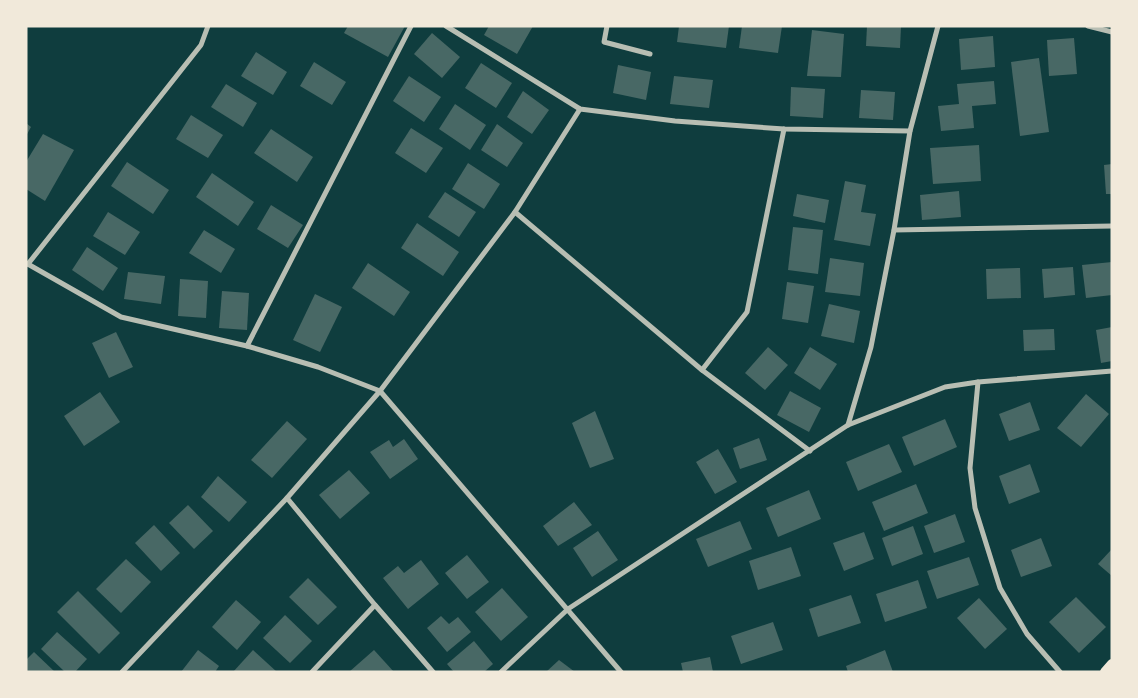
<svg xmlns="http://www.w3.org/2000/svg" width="1138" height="698" font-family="'Asap Condensed',sans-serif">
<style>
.building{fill:#486865}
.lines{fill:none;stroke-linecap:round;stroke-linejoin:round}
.minor{stroke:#b8beb3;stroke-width:5}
.secondary{stroke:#f1e9da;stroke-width:10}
</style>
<rect width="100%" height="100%" fill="#0f3d3e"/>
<g class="building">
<polygon points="348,26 405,26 388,57 344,33"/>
<polygon points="489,26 533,26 517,54 484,35"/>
<polygon points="679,26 729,26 726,48 677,42"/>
<polygon points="742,26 782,26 778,53 739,48"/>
<polygon points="867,26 901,26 900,48 866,46"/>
<polygon points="812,30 844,34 841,77 807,76"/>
<polygon points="432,33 460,57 442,78 414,54"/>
<polygon points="993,36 995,67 961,70 959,39"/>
<polygon points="1074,38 1077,74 1049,76 1047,40"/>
<polygon points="256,52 287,72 273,95 241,76"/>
<polygon points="1039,58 1049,132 1020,136 1011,62"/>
<polygon points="314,62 346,82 332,105 300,86"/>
<polygon points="481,63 512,83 496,108 465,88"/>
<polygon points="618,65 651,72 646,100 613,93"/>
<polygon points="409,76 441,97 424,122 393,101"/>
<polygon points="674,76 713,80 709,108 670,104"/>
<polygon points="994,81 996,104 972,106 974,128 941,131 938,106 959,104 957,84"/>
<polygon points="226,84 257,103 243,127 211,107"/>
<polygon points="791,87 825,89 823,118 790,116"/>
<polygon points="861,90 895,92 893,120 859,118"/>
<polygon points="523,91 549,110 532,134 507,117"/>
<polygon points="455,104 486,125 470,150 439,129"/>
<polygon points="191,115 223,135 208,158 176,139"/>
<polygon points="26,123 31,127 26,136"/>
<polygon points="497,124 523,143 507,167 481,150"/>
<polygon points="411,128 443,148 426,173 395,153"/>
<polygon points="271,129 313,157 297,182 254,153"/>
<polygon points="43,134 74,150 45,201 26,189 26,162"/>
<polygon points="979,145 981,181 933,184 930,148"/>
<polygon points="127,162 169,190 153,214 111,186"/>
<polygon points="468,163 500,184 484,209 452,189"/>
<polygon points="1112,164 1112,194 1106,194 1104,165"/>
<polygon points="212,173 254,202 238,226 196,197"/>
<polygon points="845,181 866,185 861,212 876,214 870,246 834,240"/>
<polygon points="959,191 961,217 922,220 920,195"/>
<polygon points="445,192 476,212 459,237 428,217"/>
<polygon points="797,194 829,200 825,223 793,216"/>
<polygon points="271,205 303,225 288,248 257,229"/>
<polygon points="108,212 140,232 125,255 93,236"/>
<polygon points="417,223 459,252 443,276 401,248"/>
<polygon points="793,227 823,230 818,274 788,270"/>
<polygon points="204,230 235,249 221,273 189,253"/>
<polygon points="87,247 118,268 103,291 72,270"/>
<polygon points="830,258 864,263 860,296 825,292"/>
<polygon points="1112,262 1112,295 1086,298 1082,265"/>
<polygon points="368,263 410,292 394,316 352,288"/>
<polygon points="1073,267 1075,295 1044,298 1042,269"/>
<polygon points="1020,268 1021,298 987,299 986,269"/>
<polygon points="128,272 165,276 161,304 124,299"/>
<polygon points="180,279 208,281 206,318 178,316"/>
<polygon points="787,282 814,286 808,323 782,319"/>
<polygon points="222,291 249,293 247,330 219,328"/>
<polygon points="315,294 342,307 320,352 293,340"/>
<polygon points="829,304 860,311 854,343 821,336"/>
<polygon points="1112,327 1112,361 1101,363 1096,330"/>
<polygon points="1054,329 1055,350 1024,351 1023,330"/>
<polygon points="116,332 133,367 109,378 92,343"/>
<polygon points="768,347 788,365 765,390 745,373"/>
<polygon points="810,347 837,364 820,390 794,373"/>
<polygon points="790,391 821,408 809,432 777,415"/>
<polygon points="100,392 120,422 84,446 64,416"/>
<polygon points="1086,394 1109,414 1081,447 1057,428"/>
<polygon points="1030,402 1040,430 1009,441 999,414"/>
<polygon points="595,411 614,459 590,468 572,423"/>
<polygon points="945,419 957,447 914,466 902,437"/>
<polygon points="287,421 307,439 272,478 251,460"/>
<polygon points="759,438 767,460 740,469 733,448"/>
<polygon points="404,439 418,459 390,479 370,452 389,440 393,447"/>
<polygon points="889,444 902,472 858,491 846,462"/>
<polygon points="718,449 737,482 715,494 696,462"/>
<polygon points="1030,464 1040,492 1009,504 999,476"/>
<polygon points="349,470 370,493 340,519 319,495"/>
<polygon points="218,476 247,502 229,522 201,497"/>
<polygon points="916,484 928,513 884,531 872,502"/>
<polygon points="809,490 821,519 778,537 766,508"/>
<polygon points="574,502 592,525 558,546 543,526"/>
<polygon points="188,505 213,531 194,549 169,523"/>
<polygon points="955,514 965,542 934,553 924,526"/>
<polygon points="740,521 752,549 708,567 696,539"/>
<polygon points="154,525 180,553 161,571 135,543"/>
<polygon points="913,526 923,554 892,566 882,538"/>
<polygon points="598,531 618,560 592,577 573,548"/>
<polygon points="864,532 874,559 844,571 833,543"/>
<polygon points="1041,538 1052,566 1021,577 1011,550"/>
<polygon points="791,547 801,576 758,590 749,561"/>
<polygon points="1112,549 1112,576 1098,564"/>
<polygon points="467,555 489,582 467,599 445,573"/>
<polygon points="969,557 979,585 937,599 927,571"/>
<polygon points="126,559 151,582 121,613 96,589"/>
<polygon points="421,560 439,584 408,609 383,578 398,566 404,573"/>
<polygon points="308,578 337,607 318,625 289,597"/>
<polygon points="918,580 927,608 885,622 876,594"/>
<polygon points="502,588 528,617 501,641 475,612"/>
<polygon points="78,591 120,633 99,654 57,612"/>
<polygon points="851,595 861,623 818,637 809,609"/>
<polygon points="1076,597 1106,627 1079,653 1049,622"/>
<polygon points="979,598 1007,629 985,649 957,618"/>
<polygon points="236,600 261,622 237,650 212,627"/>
<polygon points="285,615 312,641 290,663 263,638"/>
<polygon points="441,616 449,624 458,617 471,632 447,652 427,628"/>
<polygon points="773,622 783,650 741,664 731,636"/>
<polygon points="57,632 87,659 75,672 65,672 41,649"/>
<polygon points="474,641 493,664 484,672 454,672 447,664"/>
<polygon points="198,650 219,666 215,672 181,672"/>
<polygon points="253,650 277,672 233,672"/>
<polygon points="374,650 394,672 349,672"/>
<polygon points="885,650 893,672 848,672 846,666"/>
<polygon points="34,652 55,672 26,672 26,660"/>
<polygon points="710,657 713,672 683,672 681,663"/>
<polygon points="559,660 575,672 546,672"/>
</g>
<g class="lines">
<g class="minor">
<polyline points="446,26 580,109 675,121 784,129 910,131"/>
<polyline points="607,26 604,42 650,54"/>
<polyline points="1088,26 1112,32"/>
<polyline points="515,212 702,370 810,451"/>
<polyline points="894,230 1112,226"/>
<polyline points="26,263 121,317 247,346 318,367 380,391 621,672"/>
<polyline points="28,264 201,45 208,26"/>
<polyline points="247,346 411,26"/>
<polyline points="702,370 747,312 784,129"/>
<polyline points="978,382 970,468 975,508 1000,588 1027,634 1060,672"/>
<polyline points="848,425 871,347 894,230 910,131 938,26"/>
<polyline points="287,498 375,605 433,672"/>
<polyline points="122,672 287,498 380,391 515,212 580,109"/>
<polyline points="312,672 375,605"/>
<polyline points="501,672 568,609 848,425 945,387 978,382 1112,371"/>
</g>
<polyline class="secondary" points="1105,672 1112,664"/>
</g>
<rect width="1138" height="698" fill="none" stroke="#f1e9da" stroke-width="55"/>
</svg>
